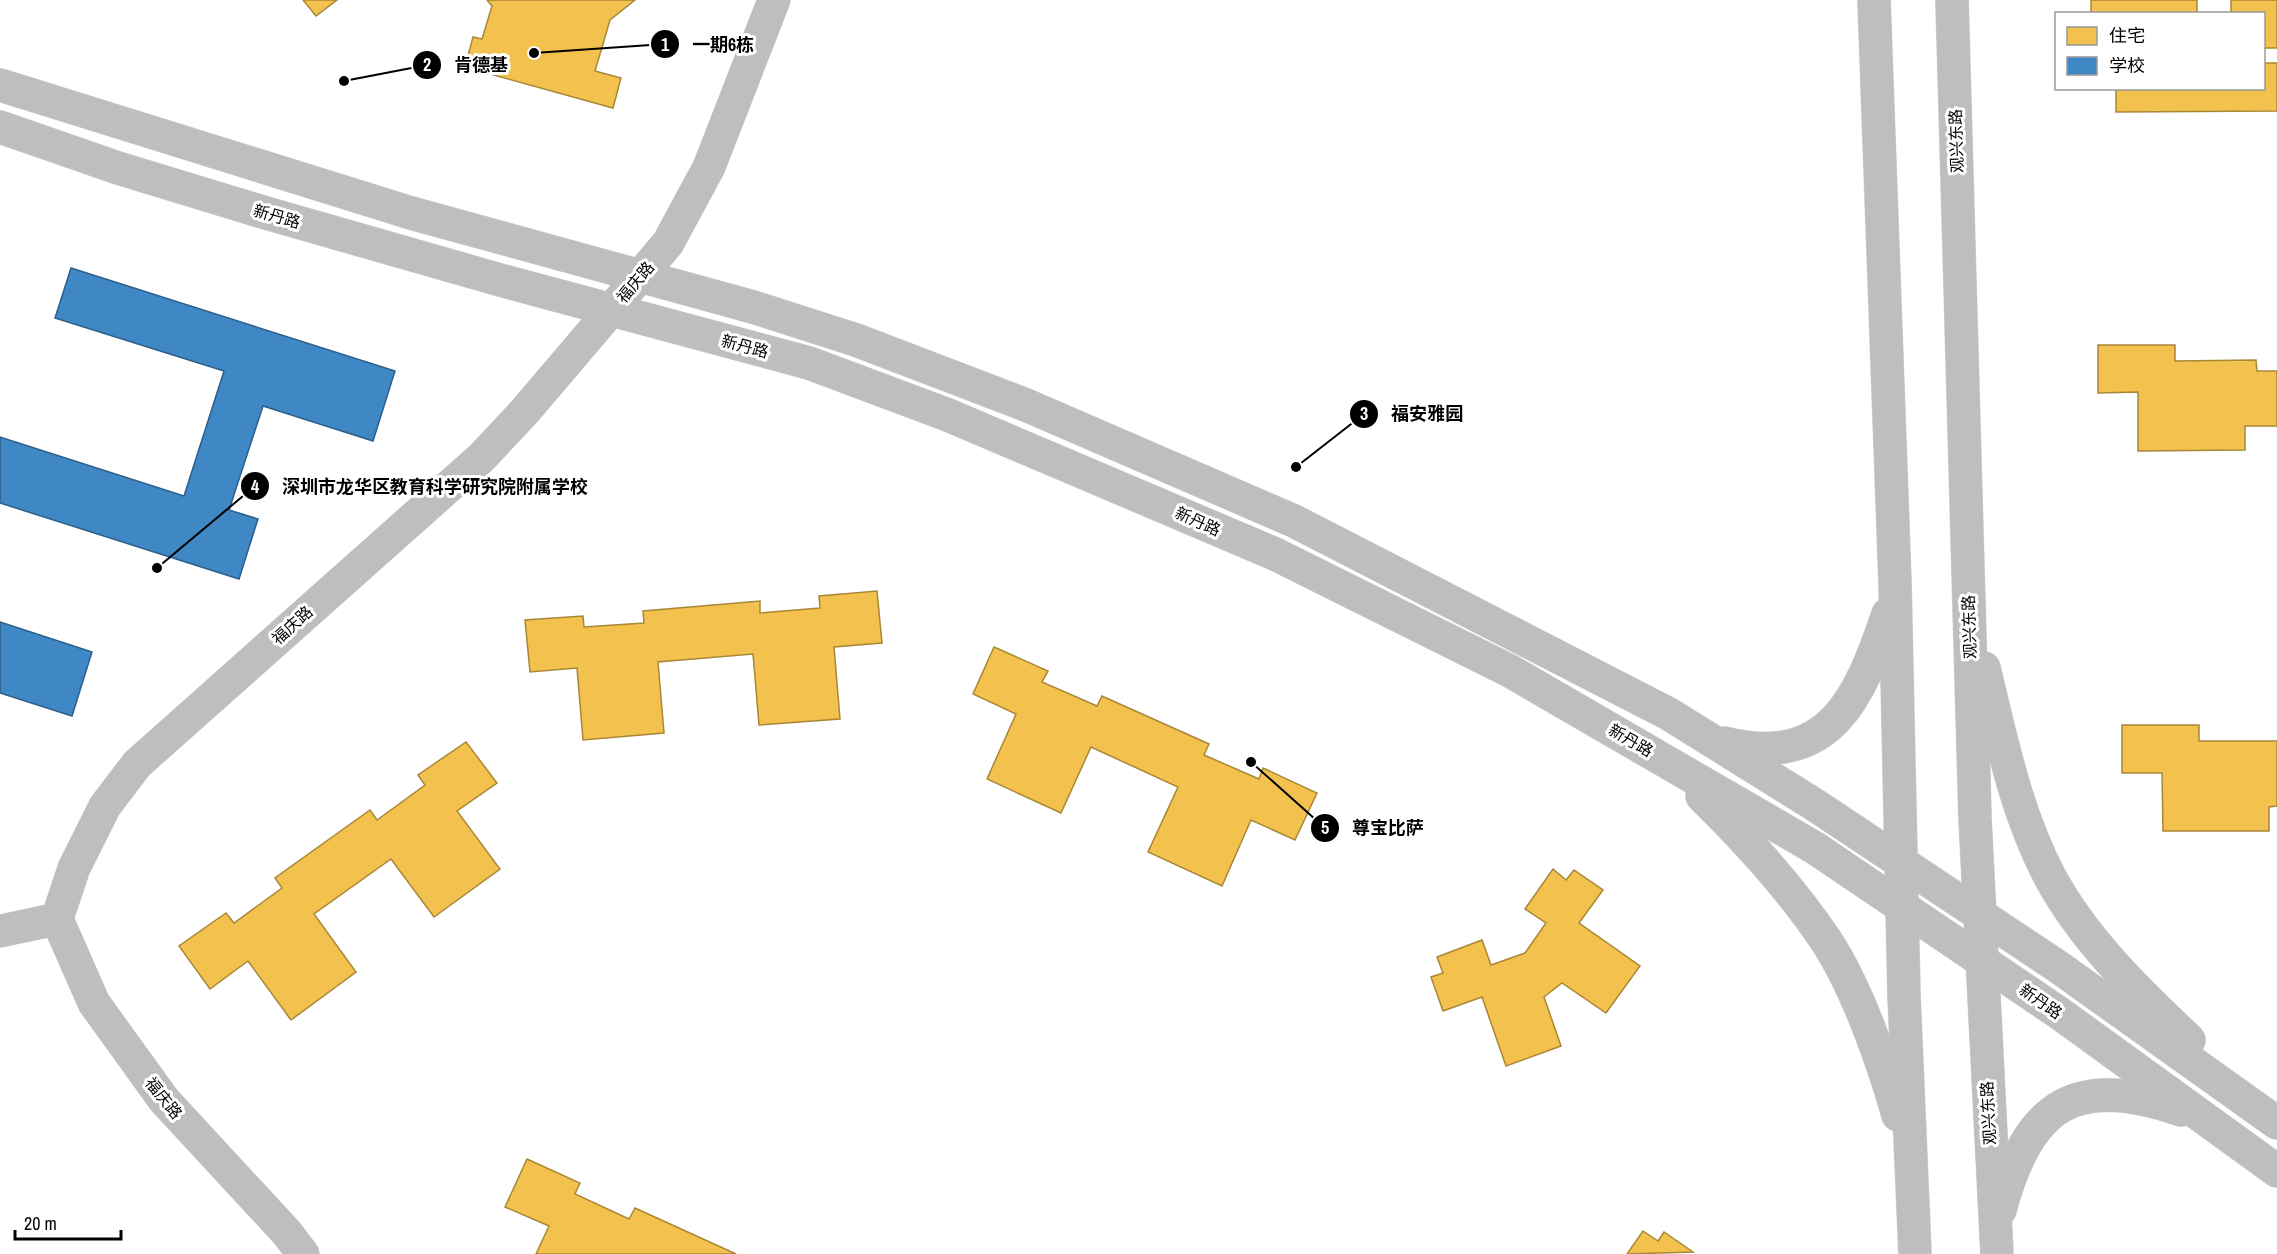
<svg xmlns="http://www.w3.org/2000/svg" width="2277" height="1254" font-family="'Archivo Narrow','Noto Sans SC',sans-serif">
<style>
.homes{fill:#f2c14e;stroke:#a98737;stroke-width:1.5}
.schools{fill:#3f88c5;stroke:#2c5f8a;stroke-width:1.5}
.lines{fill:none;stroke-linecap:round;stroke-linejoin:round}
.major-casing{stroke:#dbdbdb;stroke-width:34}
.minor{stroke:#bebebe;stroke-width:33}
.major{stroke:#bebebe;stroke-width:33}
.labels{text-anchor:middle;dominant-baseline:central;stroke-width:6;stroke-linejoin:round;paint-order:stroke}
.street-label{font-size:16px;fill:#000;stroke:#fff}
.leader{fill:none;stroke:#000;stroke-width:2}
.callout-dot{fill:#000;stroke:#fff;stroke-width:2}
.mark-label{font-size:18px;text-anchor:middle;font-weight:bold;fill:#fff}
.callout-label{font-size:18px;text-anchor:middle;font-weight:bold;fill:#000;stroke:#fff;stroke-width:6;stroke-linejoin:round;paint-order:stroke}
</style>
<rect width="100%" height="100%" fill="#fff"/>
<g class="homes">
<polygon points="303,0 337,0 316,16"/>
<polygon points="487,0 635,0 610,20 595,71 621,78 613,108 465,67 473,37 482,39 492,6"/>
<rect x="2091" y="0" width="106" height="14"/>
<polygon points="2231,0 2277,0 2277,48 2264,48 2264,14 2231,14"/>
<polygon points="2264,63 2277,63 2277,111 2116,112 2116,88 2264,88"/>
<polygon points="2098,345 2175,345 2175,361 2256,360 2257,371 2277,371 2277,426 2245,426 2245,450 2138,451 2138,392 2098,393"/>
<polygon points="877,591 882,643 834,647 840,719 759,725 753,654 658,662 664,733 583,740 577,668 530,672 525,620 583,616 584,627 644,623 643,611 760,601 760,613 820,608 819,596"/>
<polygon points="994,647 1048,671 1042,682 1097,706 1102,696 1209,744 1204,755 1259,779 1263,768 1317,793 1295,840 1251,820 1222,886 1148,852 1178,787 1091,747 1061,813 987,779 1016,714 973,694"/>
<polygon points="2122,725 2199,725 2199,741 2277,741 2277,806 2269,807 2269,831 2163,831 2162,773 2122,773"/>
<polygon points="466,742 497,783 457,811 500,869 434,917 391,859 314,914 356,972 291,1020 248,961 210,989 179,946 226,913 234,923 282,888 275,878 370,810 377,820 425,785 418,775"/>
<polygon points="1553,869 1566,880 1574,870 1603,890 1579,923 1640,966 1606,1013 1562,983 1544,997 1561,1046 1506,1066 1482,997 1443,1011 1431,977 1443,973 1437,957 1482,940 1491,965 1525,953 1546,923 1525,909"/>
<polygon points="527,1159 580,1183 575,1194 629,1219 635,1208 736,1254 536,1254 549,1226 505,1207"/>
<polygon points="1643,1231 1658,1241 1664,1232 1693,1252 1627,1254"/>
</g>
<g class="schools">
<polygon points="71,268 395,371 373,441 263,406 229,510 258,519 239,579 0,503 0,437 184,496 224,371 55,318"/>
<polygon points="0,622 92,652 72,716 0,693"/>
</g>
<g class="lines">
<g class="major-casing">
<g id="major">
<polyline points="1874,0 1895,583 1904,995 1915,1254"/>
<polyline points="1952,0 1975,818 1997,1254"/>
<polyline points="0,85 411,213 753,307 856,340 1026,405 1294,521 1669,714 1815,805 2057,966 2277,1123"/>
<polyline points="0,127 118,168 266,213 500,280 809,363 948,415 1275,554 1510,671 1815,848 2059,1013 2277,1171"/>
<path d="M 1984,668 C 2001,738 2016,813 2050,877 C 2084,940 2137,991 2189,1040"/>
<path d="M 1724,743 C 1830,769 1859,699 1888,614"/>
<path d="M 1702,796 C 1748,841 1791,888 1827,942 C 1857,988 1883,1062 1898,1115"/>
<path d="M 2000,1210 C 2028,1104 2075,1073 2181,1110"/>
</g>
</g>
<g class="minor">
<polyline points="0,931 57,919"/>
<polyline points="303,1254 287,1233 164,1100 94,1003 57,919 74,868 105,806 137,764 482,457 525,411 668,243 709,167 774,0"/>
</g>
<use href="#major" class="major"/>
</g>
<g class="labels">
<g class="street-label">
<text transform="translate(1956 141) rotate(-92)">观兴东路</text>
<text transform="translate(277 216) rotate(16)">新丹路</text>
<text transform="translate(635 282) rotate(-50)">福庆路</text>
<text transform="translate(745 346) rotate(15)">新丹路</text>
<text transform="translate(1198 521) rotate(24)">新丹路</text>
<text transform="translate(292 625) rotate(-42)">福庆路</text>
<text transform="translate(1969 627) rotate(-92)">观兴东路</text>
<text transform="translate(1631 740) rotate(30)">新丹路</text>
<text transform="translate(2041 1001) rotate(35)">新丹路</text>
<text transform="translate(164 1098) rotate(51)">福庆路</text>
<text transform="translate(1988 1113) rotate(-93)">观兴东路</text>
</g>
</g>
<path class="leader" d="M534 53L665 44M344 81L427 65M1296 467L1364 414M157 568L255 486M1251 762L1325 828"/>
<g class="callout-dot">
<circle cx="534" cy="53" r="6"/>
<circle cx="344" cy="81" r="6"/>
<circle cx="1296" cy="467" r="6"/>
<circle cx="157" cy="568" r="6"/>
<circle cx="1251" cy="762" r="6"/>
<circle cx="665" cy="44" r="15"/>
<circle cx="427" cy="65" r="15"/>
<circle cx="1364" cy="414" r="15"/>
<circle cx="255" cy="486" r="15"/>
<circle cx="1325" cy="828" r="15"/>
</g>
<g class="mark-label">
<text x="665" y="51">1</text>
<text x="427" y="71">2</text>
<text x="1364" y="420">3</text>
<text x="255" y="493">4</text>
<text x="1325" y="834">5</text>
</g>
<g class="callout-label">
<text x="723" y="51">一期6栋</text>
<text x="481" y="71">肯德基</text>
<text x="1427" y="420">福安雅园</text>
<text x="435" y="493">深圳市龙华区教育科学研究院附属学校</text>
<text x="1388" y="834">尊宝比萨</text>
</g>
<rect x="2055" y="12" width="210" height="78" fill="#ffffff" stroke="#999999" stroke-width="1.5"/>
<rect x="2067" y="27" width="30" height="18" fill="#f2c14e" stroke="#999999" stroke-width="1.5"/>
<text x="2109" y="42" font-size="18" fill="#000000">住宅</text>
<rect x="2067" y="57" width="30" height="18" fill="#3f88c5" stroke="#999999" stroke-width="1.5"/>
<text x="2109" y="72" font-size="18" fill="#000000">学校</text>
<path d="M15 1230v9h106v-9" fill="none" stroke="#000000" stroke-width="3"/>
<text x="24" y="1230" font-size="18" fill="#000000" stroke="#ffffff" stroke-width="4.5" paint-order="stroke">20 m</text>
</svg>
